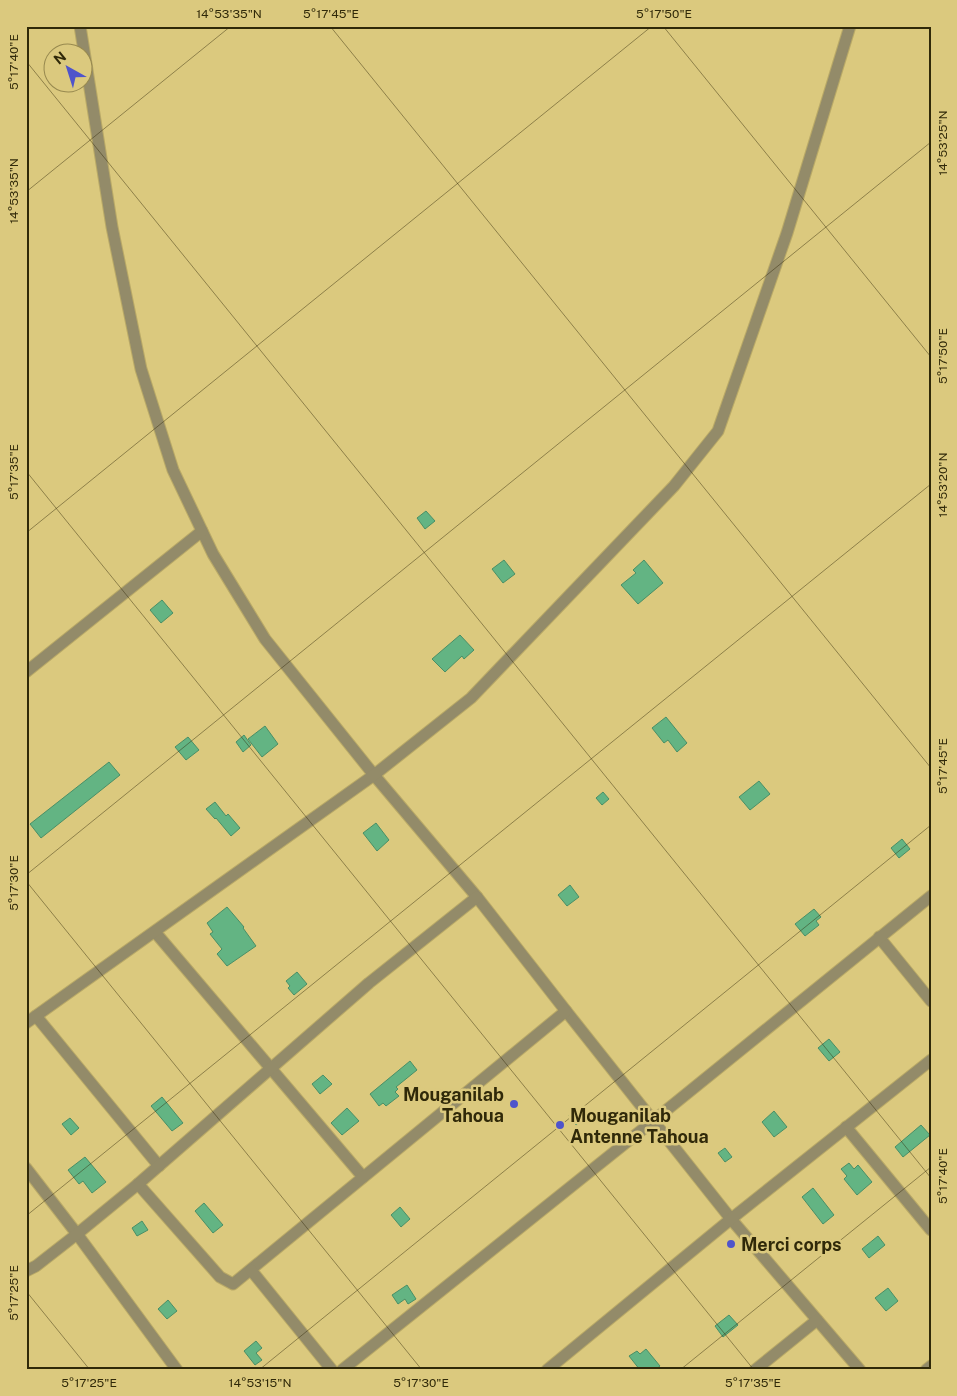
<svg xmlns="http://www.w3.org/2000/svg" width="957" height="1396" font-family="'Public Sans',sans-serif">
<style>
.building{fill:#63b483;stroke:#498f66}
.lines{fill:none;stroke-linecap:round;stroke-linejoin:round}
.minor-casing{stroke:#b9a967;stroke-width:13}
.minor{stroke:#938b69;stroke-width:11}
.ticks{fill:none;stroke:#302909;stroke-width:1;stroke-opacity:0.45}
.poi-dot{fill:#4f54cb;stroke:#dbc97e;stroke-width:2}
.labels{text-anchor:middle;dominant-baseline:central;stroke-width:5;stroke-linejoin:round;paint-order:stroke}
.poi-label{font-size:18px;font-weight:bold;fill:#302909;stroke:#dbc97e;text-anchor:start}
.neatline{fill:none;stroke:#302909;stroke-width:2}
.ticks-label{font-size:12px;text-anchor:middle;fill:#302909}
</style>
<rect width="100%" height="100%" fill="#dbc97e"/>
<g class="building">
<polygon points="426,511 435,521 425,529 417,518"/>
<polygon points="504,560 515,574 503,583 492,569"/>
<polygon points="644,560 663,583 638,604 621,585 636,573 633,570"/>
<polygon points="162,600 173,613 161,623 150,610"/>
<polygon points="460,635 474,650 464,659 462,656 445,672 432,659"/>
<polygon points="666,717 687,743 677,752 668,740 664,743 652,728"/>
<polygon points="265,726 278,744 262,757 248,739"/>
<polygon points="244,735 251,745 243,752 236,742"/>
<polygon points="188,737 199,750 186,760 175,747"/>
<polygon points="109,762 120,775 41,838 30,824"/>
<polygon points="759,781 770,794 750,810 739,797"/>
<polygon points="603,792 609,799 602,805 596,798"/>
<polygon points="215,802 226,816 228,814 240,828 231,836 216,818 215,819 206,809"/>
<polygon points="376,823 389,840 377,851 363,833"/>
<polygon points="902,839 910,849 899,858 891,848"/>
<polygon points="570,885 579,897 567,906 558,895"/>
<polygon points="227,907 244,927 243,928 256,946 227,966 217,954 222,949 210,934 213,932 207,923"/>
<polygon points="814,909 821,917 816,921 819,925 805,936 795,924"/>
<polygon points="297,972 307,984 294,995 288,988 290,986 286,981"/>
<polygon points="829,1039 840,1052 829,1061 818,1048"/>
<polygon points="410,1061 417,1070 396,1087 398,1089 395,1092 399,1096 386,1106 383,1103 379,1106 370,1094"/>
<polygon points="323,1075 332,1084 320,1094 312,1084"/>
<polygon points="162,1097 183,1123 172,1131 151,1106"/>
<polygon points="347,1108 359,1121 342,1135 331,1123"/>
<polygon points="577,1109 584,1118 576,1125 569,1115"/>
<polygon points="774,1111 787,1127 774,1137 762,1122"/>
<polygon points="70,1118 79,1128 71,1135 62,1124"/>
<polygon points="921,1125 930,1135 903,1157 895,1147"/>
<polygon points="725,1148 732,1157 725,1162 718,1153"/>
<polygon points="85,1157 106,1182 92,1193 83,1181 79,1184 68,1170"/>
<polygon points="849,1163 854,1169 858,1165 872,1182 857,1195 844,1179 847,1176 841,1169"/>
<polygon points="813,1188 834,1215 823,1224 802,1197"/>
<polygon points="204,1203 223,1225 213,1233 195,1211"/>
<polygon points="400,1207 410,1219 401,1227 391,1215"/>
<polygon points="142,1221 148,1230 137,1236 132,1228"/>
<polygon points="878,1236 885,1245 869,1258 862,1249"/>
<polygon points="407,1285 416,1299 408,1304 405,1299 398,1304 392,1295"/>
<polygon points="888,1288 898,1301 886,1311 875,1298"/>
<polygon points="168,1300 177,1311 167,1319 158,1309"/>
<polygon points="729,1315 738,1325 723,1337 715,1326"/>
<polygon points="256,1341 262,1348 256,1353 262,1360 255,1365 244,1351"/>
<polygon points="646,1349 660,1366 655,1370 640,1370 629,1356 637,1351 640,1354"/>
</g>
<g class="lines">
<g class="minor-casing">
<g id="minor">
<polyline points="80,26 112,227 141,369 173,470 213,554 265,639 374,775 477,897 566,1011 731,1219 860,1370"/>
<polyline points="26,672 202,531"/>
<polyline points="155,932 363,1177"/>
<polyline points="879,937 931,1001"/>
<polyline points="36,1016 159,1166"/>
<polyline points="26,1023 374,775 471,698 674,486 718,431 787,233 850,26"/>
<polyline points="846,1127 931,1230"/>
<polyline points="26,1168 77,1234 177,1370"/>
<polyline points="138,1184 220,1277 233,1284 566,1011"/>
<polyline points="251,1270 332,1370"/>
<polyline points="26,1271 36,1266 77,1234 138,1184 369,983 477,897"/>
<polyline points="342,1370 653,1121 931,896"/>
<polyline points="547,1370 731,1219 931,1060"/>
<polyline points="755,1370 817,1320"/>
<polyline points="926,1370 931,1366"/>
</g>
</g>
<use href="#minor" class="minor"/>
</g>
<path class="ticks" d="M 330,26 L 931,768M 663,26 L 931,357M 26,61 L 931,1178M 26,192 L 231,26M 26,471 L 754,1370M 26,533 L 652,26M 26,875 L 931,142M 26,881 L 422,1370M 26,1216 L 931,484M 26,1291 L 90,1370M 259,1370 L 931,825M 680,1370 L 931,1167"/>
<g class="poi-dot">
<circle cx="514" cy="1104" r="5"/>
<circle cx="560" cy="1125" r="5"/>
<circle cx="731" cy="1244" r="5"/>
</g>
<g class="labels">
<g class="poi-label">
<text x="504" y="1094" text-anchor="end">Mouganilab<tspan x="504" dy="21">Tahoua</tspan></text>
<text x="570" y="1115">Mouganilab<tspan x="570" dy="21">Antenne Tahoua</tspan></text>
<text x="741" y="1244">Merci corps</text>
</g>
</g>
<rect width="957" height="1396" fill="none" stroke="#dbc97e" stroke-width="55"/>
<g transform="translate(68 68) rotate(321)"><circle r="24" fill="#dbc97e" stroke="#97894f"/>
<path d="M0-4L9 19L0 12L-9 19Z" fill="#4f54cb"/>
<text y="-8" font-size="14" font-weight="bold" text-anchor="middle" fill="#302909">N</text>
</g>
<rect x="28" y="28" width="902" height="1340" class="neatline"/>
<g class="ticks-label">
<text x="229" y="18">14°53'35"N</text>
<text x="331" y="18">5°17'45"E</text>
<text x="664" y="18">5°17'50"E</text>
<text transform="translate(14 62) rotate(-90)" y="4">5°17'40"E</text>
<text transform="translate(943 143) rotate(-90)" y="4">14°53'25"N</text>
<text transform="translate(14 191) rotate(-90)" y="4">14°53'35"N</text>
<text transform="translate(943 356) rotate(-90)" y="4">5°17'50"E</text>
<text transform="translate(14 472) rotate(-90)" y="4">5°17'35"E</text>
<text transform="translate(943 485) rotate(-90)" y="4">14°53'20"N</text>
<text transform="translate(943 766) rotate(-90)" y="4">5°17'45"E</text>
<text transform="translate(14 883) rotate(-90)" y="4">5°17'30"E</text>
<text transform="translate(943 1176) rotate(-90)" y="4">5°17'40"E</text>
<text transform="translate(14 1293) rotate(-90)" y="4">5°17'25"E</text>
<text x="89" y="1387">5°17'25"E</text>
<text x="260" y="1387">14°53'15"N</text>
<text x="421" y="1387">5°17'30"E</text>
<text x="753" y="1387">5°17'35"E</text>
</g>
</svg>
